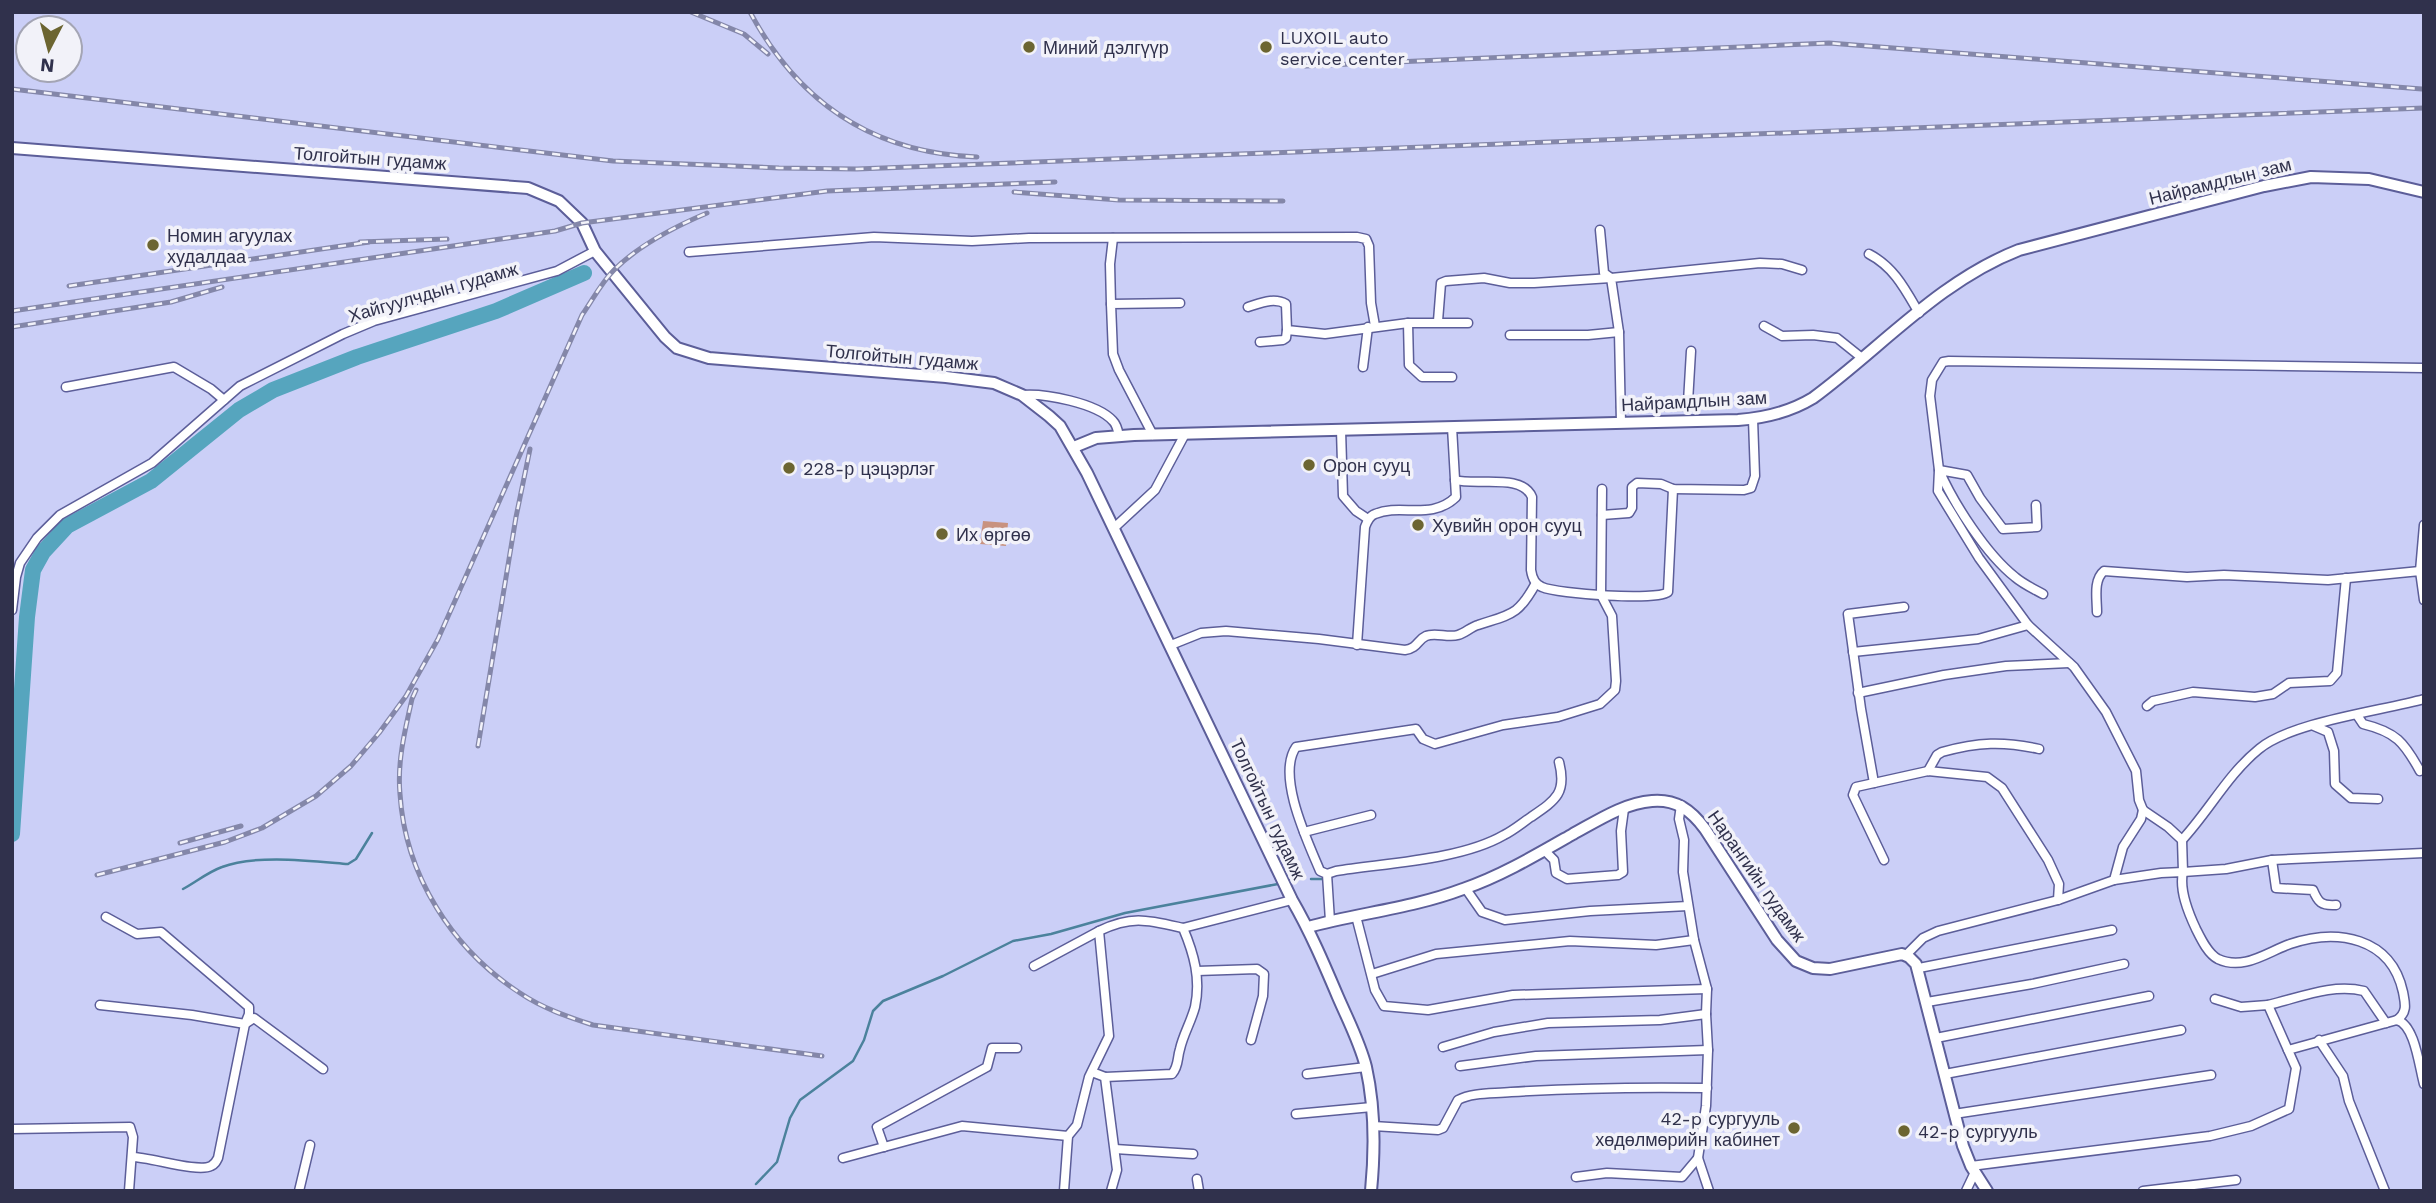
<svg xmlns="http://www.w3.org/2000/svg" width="2436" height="1203" font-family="'Work Sans',sans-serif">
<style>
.green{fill:#c8927f}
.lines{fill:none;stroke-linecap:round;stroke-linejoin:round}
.stream{stroke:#4b829c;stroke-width:2.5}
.river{stroke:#56a5be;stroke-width:16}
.minor-casing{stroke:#5c5e99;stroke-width:11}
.secondary-casing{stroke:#5c5e99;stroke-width:14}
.minor{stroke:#fff;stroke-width:8}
.secondary{stroke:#fff;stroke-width:10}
.rail-casing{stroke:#8487a9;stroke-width:5}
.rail{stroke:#f2f2f9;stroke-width:2.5;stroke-dasharray:8;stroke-linecap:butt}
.poi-dot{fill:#6c6531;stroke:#f2f2f9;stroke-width:2.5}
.labels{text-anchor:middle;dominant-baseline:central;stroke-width:7;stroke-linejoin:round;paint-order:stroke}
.poi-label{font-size:18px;fill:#30314c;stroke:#f2f2f9;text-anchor:start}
.street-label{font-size:18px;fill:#30314c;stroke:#f2f2f9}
</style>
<rect width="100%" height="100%" fill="#cbcff7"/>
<polygon class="green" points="983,521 1008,523 1006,546 980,544"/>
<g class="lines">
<g class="stream">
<polyline points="1311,879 1322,879"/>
<path d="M 183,889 C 196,882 208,872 222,867 C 256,854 312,861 348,864 L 356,859 L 372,833"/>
<polyline points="756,1184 777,1162 790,1118 800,1100 853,1061 864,1040 873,1011 883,1001 943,976 1013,941 1051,934 1125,913 1278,884"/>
</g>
<polyline class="river" points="12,834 27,617 33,570 43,552 67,526 151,481 239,410 273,390 357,357 496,311 584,273"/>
<g class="minor-casing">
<g id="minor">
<polyline points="1600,230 1604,273 1611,278"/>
<polyline points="689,252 874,237 972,241 1029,238 1357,237 1366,239 1369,246 1371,303 1375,326"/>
<path d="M 1869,254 C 1894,267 1905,289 1919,313"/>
<polyline points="1111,304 1110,264 1113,238"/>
<path d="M 1248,307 C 1261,303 1274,297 1286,304 L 1287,330 L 1325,334 L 1408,323 L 1468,323"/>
<polyline points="1438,321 1441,283 1446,281 1484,278 1510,283 1534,283 1611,278"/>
<polyline points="1408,323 1409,365 1422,377 1452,377"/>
<polyline points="1764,326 1782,336 1813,335 1837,338 1862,358"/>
<polyline points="1510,335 1588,335 1619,332"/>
<polyline points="1260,342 1283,340 1286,338 1287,330"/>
<polyline points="1363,367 1368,327"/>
<polyline points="2424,368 1949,361 1943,362 1932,380 1930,396 1939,470 1938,491 1979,558 2028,625 2074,667 2106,712 2136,771 2139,800 2143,810 2168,827 2182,840 2183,872 2226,869 2272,860 2424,853"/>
<polyline points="66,387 174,367 211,389 224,400"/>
<path d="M 1022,395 C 1044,393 1097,403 1113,421 C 1117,425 1118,431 1119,436"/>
<polyline points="1621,407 1682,406 1688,402 1691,351"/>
<polyline points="1621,423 1619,332 1611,278 1760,263 1782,264 1802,270"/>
<polyline points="1341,430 1343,496 1356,511 1368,519"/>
<polyline points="1153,435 1119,370 1113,354 1111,304 1180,303"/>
<path d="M 1455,480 C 1478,486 1522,473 1532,497 L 1531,570 C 1532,577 1534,584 1542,587 C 1558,594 1657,601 1668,592 L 1673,489"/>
<path d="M 2036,505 L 2037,527 L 2003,529 L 1980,498 L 1967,475 L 1939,470 C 1954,504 1986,554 2015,577 C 2023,584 2034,589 2043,594"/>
<polyline points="1602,515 1629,513 1632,508 1632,487 1637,483 1661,484 1673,489 1744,490 1751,488 1755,476 1753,419"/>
<polyline points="1114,528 1155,490 1185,434"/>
<polyline points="2420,571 2424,525"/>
<polyline points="12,610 16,577 20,563 37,538 60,515 152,463 240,386 343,334 374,321 557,271 595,251"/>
<path d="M 2097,612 C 2097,599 2093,580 2104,571 L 2187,577 L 2224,575 L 2328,580 L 2420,571 L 2424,600"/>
<path d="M 1171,645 L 1201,633 L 1226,631 L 1319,639 L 1405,650 C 1418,648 1417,640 1426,636 C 1435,632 1448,638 1458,635 C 1465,633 1471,627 1478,625 C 1511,614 1518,616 1536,583"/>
<path d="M 1357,645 L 1365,527 C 1367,522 1369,516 1375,514 C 1401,503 1431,521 1456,497 L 1452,427"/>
<polyline points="1853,652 1978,639 2028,625"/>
<polyline points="1858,693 1944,675 2006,666 2069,663"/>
<polyline points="2147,706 2153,701 2193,692 2255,697 2273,694 2289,683 2330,681 2337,673 2346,578"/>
<path d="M 2357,715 L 2363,724 C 2396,732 2404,742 2420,771"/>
<polyline points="2314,726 2328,732 2334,751 2335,784 2351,798 2378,799"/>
<path d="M 1928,771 L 1937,755 L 1942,752 C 1978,742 2003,741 2039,749"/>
<polyline points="1874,783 1861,709 1848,614 1904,607"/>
<polyline points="1681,805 1679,819 1684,840 1683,872 1694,940 1707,989 1706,1014 1708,1050 1706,1106 1698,1158 1709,1191"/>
<polyline points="1304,832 1371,815"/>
<path d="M 2182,840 C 2209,811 2228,774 2259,749 C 2291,722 2381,711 2424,699"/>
<polyline points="1544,850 1554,860 1556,873 1567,879 1618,875 1623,872 1621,831 1624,809"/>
<polyline points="1884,860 1853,795 1856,787 1928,771 1987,777 2002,788 2048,860 2059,884 2058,900 1938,931 1923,938 1906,955"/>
<path d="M 2272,860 L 2276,888 L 2313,890 C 2318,902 2321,906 2336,905"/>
<path d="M 1327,874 L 1336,871 C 1386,863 1461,860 1504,835 C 1514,830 1522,823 1531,817 C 1556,800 1567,793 1559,762"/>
<path d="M 2114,880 L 2161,873 L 2183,872 C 2179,890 2188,912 2196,929 C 2201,939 2208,954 2218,959 C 2244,971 2267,952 2290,944 C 2337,928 2391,937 2403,992 C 2405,1003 2408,1012 2397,1020"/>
<polyline points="1466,889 1482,912 1505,920 1590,911 1688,906"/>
<polyline points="2058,900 2114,880 2123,847 2141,819 2143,810"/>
<polyline points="1356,916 1375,990 1384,1006 1428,1010 1513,995 1707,989"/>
<path d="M 106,917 L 137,934 L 161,932 L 249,1007 L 249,1014 L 245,1024 L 218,1158 C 216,1162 215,1164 211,1166 C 198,1173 150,1157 132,1157"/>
<path d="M 1330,921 L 1327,874 L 1320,871 C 1308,842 1276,776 1296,747 L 1416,729 L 1423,739 L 1435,744 L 1503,725 L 1558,717 L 1600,704 L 1615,690 L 1616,681 L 1612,616 L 1601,595 L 1602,489"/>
<polyline points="1183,928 1292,900"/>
<polyline points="1034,966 1099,931"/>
<polyline points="1919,968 2112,930"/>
<polyline points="1197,971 1257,969 1264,974 1263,996 1251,1040"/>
<polyline points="1372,974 1436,954 1570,941 1656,945 1694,940"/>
<polyline points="2215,999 2241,1007 2268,1005 2288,1050"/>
<polyline points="1927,1002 2032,984 2124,964"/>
<polyline points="100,1005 192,1015 245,1024 254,1018 323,1069"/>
<path d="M 2268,1005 C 2299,998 2332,983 2364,991 L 2386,1023"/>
<polyline points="1936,1038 2149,996"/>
<polyline points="2319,1040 2343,1076 2349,1101 2385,1191"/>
<polyline points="1443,1047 1494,1032 1548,1023 1660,1020 1706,1014"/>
<polyline points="1460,1066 1536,1056 1708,1050"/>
<polyline points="1092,1072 1105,1077 1117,1170 1111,1191"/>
<polyline points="1307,1074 1366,1067"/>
<polyline points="1945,1074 2181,1030"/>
<polyline points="1296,1114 1372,1107"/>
<polyline points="1954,1114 2211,1075"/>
<path d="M 1373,1126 L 1438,1130 L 1443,1128 L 1458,1100 C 1473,1092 1494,1094 1511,1092 C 1576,1088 1641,1087 1707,1088"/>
<polyline points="12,1129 130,1127 133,1137 129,1191"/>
<polyline points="884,1147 877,1127 987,1067 992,1048 1017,1048"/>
<polyline points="1115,1149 1193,1154"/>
<polyline points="843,1158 962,1126 1068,1136"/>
<path d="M 1971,1166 L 2210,1136 L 2251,1126 L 2289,1109 L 2296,1068 L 2288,1050 L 2397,1020 C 2415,1025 2419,1066 2424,1084"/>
<polyline points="1576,1177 1607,1173 1682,1177 1698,1158"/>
<polyline points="1197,1179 1199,1191"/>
<polyline points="299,1191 310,1145"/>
<path d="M 1064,1191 L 1068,1136 L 1077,1125 L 1089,1077 L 1109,1036 L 1099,931 C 1132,915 1148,920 1183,928 C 1194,954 1201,979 1195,1007 C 1191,1022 1183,1035 1180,1049 C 1177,1058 1179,1066 1172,1074 L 1105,1077"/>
<polyline points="1966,1191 1975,1172"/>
<polyline points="2143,1191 2236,1180"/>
</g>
</g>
<g class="secondary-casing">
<g id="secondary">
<path d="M 12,148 L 528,188 L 559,201 L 582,223 L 595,251 L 665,337 L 677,348 L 709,358 L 946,377 L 994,383 L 1022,395 L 1049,416 L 1060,426 L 1087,473 L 1292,900 C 1310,931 1324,964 1338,997 C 1348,1020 1360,1043 1366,1067 C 1375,1107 1375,1150 1371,1191"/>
<path d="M 1074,447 L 1096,438 L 1134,435 L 1738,420 C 1765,418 1790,412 1813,398 C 1881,348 1939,281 2019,250 L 2264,186 L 2311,177 L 2369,179 L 2424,192"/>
<path d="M 1308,927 C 1359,913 1413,908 1463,889 C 1501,876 1538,854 1573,834 C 1597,821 1624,803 1652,801 C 1676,799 1691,810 1705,829 L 1777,940 L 1796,961 L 1813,968 L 1830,969 L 1902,954 L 1909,957 L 1916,964 L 1963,1146 L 1971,1166 L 1987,1191"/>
</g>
</g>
<use href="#minor" class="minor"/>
<use href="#secondary" class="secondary"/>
<g class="rail-casing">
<g id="rail">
<polyline points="691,12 744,34 768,54"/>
<path d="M 750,12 C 798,102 873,153 977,157"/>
<polyline points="1305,66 1829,43 2422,89"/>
<polyline points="12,89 613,161 779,168 857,169 2424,108"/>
<polyline points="1014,192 1119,200 1283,201"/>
<polyline points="360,242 447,239"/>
<polyline points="69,286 369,242"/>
<polyline points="12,311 555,231 582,223 827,191 1055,182"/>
<polyline points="12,327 171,302 222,287"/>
<path d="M 416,690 L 412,699 C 405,730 397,762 400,794 C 405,875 452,949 520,993 C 542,1008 568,1017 593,1025 L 822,1056"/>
<polyline points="478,746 516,517 530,449"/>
<polyline points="180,843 241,826"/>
<path d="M 97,875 L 225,842 L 262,828 L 316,796 L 351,766 L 379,733 L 406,696 L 438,639 L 582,315 C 592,301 601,283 614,270 C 639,245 674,227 707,213"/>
</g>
</g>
<use href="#rail" class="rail"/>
</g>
<g class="poi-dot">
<circle cx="1029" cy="47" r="7"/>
<circle cx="1266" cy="47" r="7"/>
<circle cx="153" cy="245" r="7"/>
<circle cx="1309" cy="465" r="7"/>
<circle cx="789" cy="468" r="7"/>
<circle cx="1418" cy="525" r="7"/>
<circle cx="942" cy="534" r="7"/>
<circle cx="1794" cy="1128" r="7"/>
<circle cx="1904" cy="1131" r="7"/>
</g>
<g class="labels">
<g class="poi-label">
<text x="1280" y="37">LUXOIL auto<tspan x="1280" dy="21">service center</tspan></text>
<text x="1043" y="47">Миний дэлгүүр</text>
<text x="167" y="235">Номин агуулах<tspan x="167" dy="21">худалдаа</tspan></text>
<text x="1323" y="465">Орон сууц</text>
<text x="803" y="468">228-р цэцэрлэг</text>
<text x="1432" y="525">Хувийн орон сууц</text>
<text x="956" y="534">Их өргөө</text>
<text x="1780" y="1118" text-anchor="end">42-p сургууль<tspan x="1780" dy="21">хөдөлмөрийн кабинет</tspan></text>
<text x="1918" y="1131">42-p сургууль</text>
</g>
<g class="street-label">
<text transform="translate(370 158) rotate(4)">Толгойтын гудамж</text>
<text transform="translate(2220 181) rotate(-14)">Найрамдлын зам</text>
<text transform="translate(433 292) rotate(-16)">Хайгуулчдын гудамж</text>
<text transform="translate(902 357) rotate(5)">Толгойтын гудамж</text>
<text transform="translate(1694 401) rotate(-3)">Найрамдлын зам</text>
<text transform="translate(1268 809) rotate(65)">Толгойтын гудамж</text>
<text transform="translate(1757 876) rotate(55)">Нарангийн гудамж</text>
</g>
</g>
<rect width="2436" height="1203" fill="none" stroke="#30314c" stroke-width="28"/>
<g transform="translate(49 49) rotate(186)"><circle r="33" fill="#f2f2f9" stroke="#a4a5b4" stroke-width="2"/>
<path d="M0-5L12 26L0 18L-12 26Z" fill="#6c6531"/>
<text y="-10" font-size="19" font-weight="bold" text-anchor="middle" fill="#30314c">N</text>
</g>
</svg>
